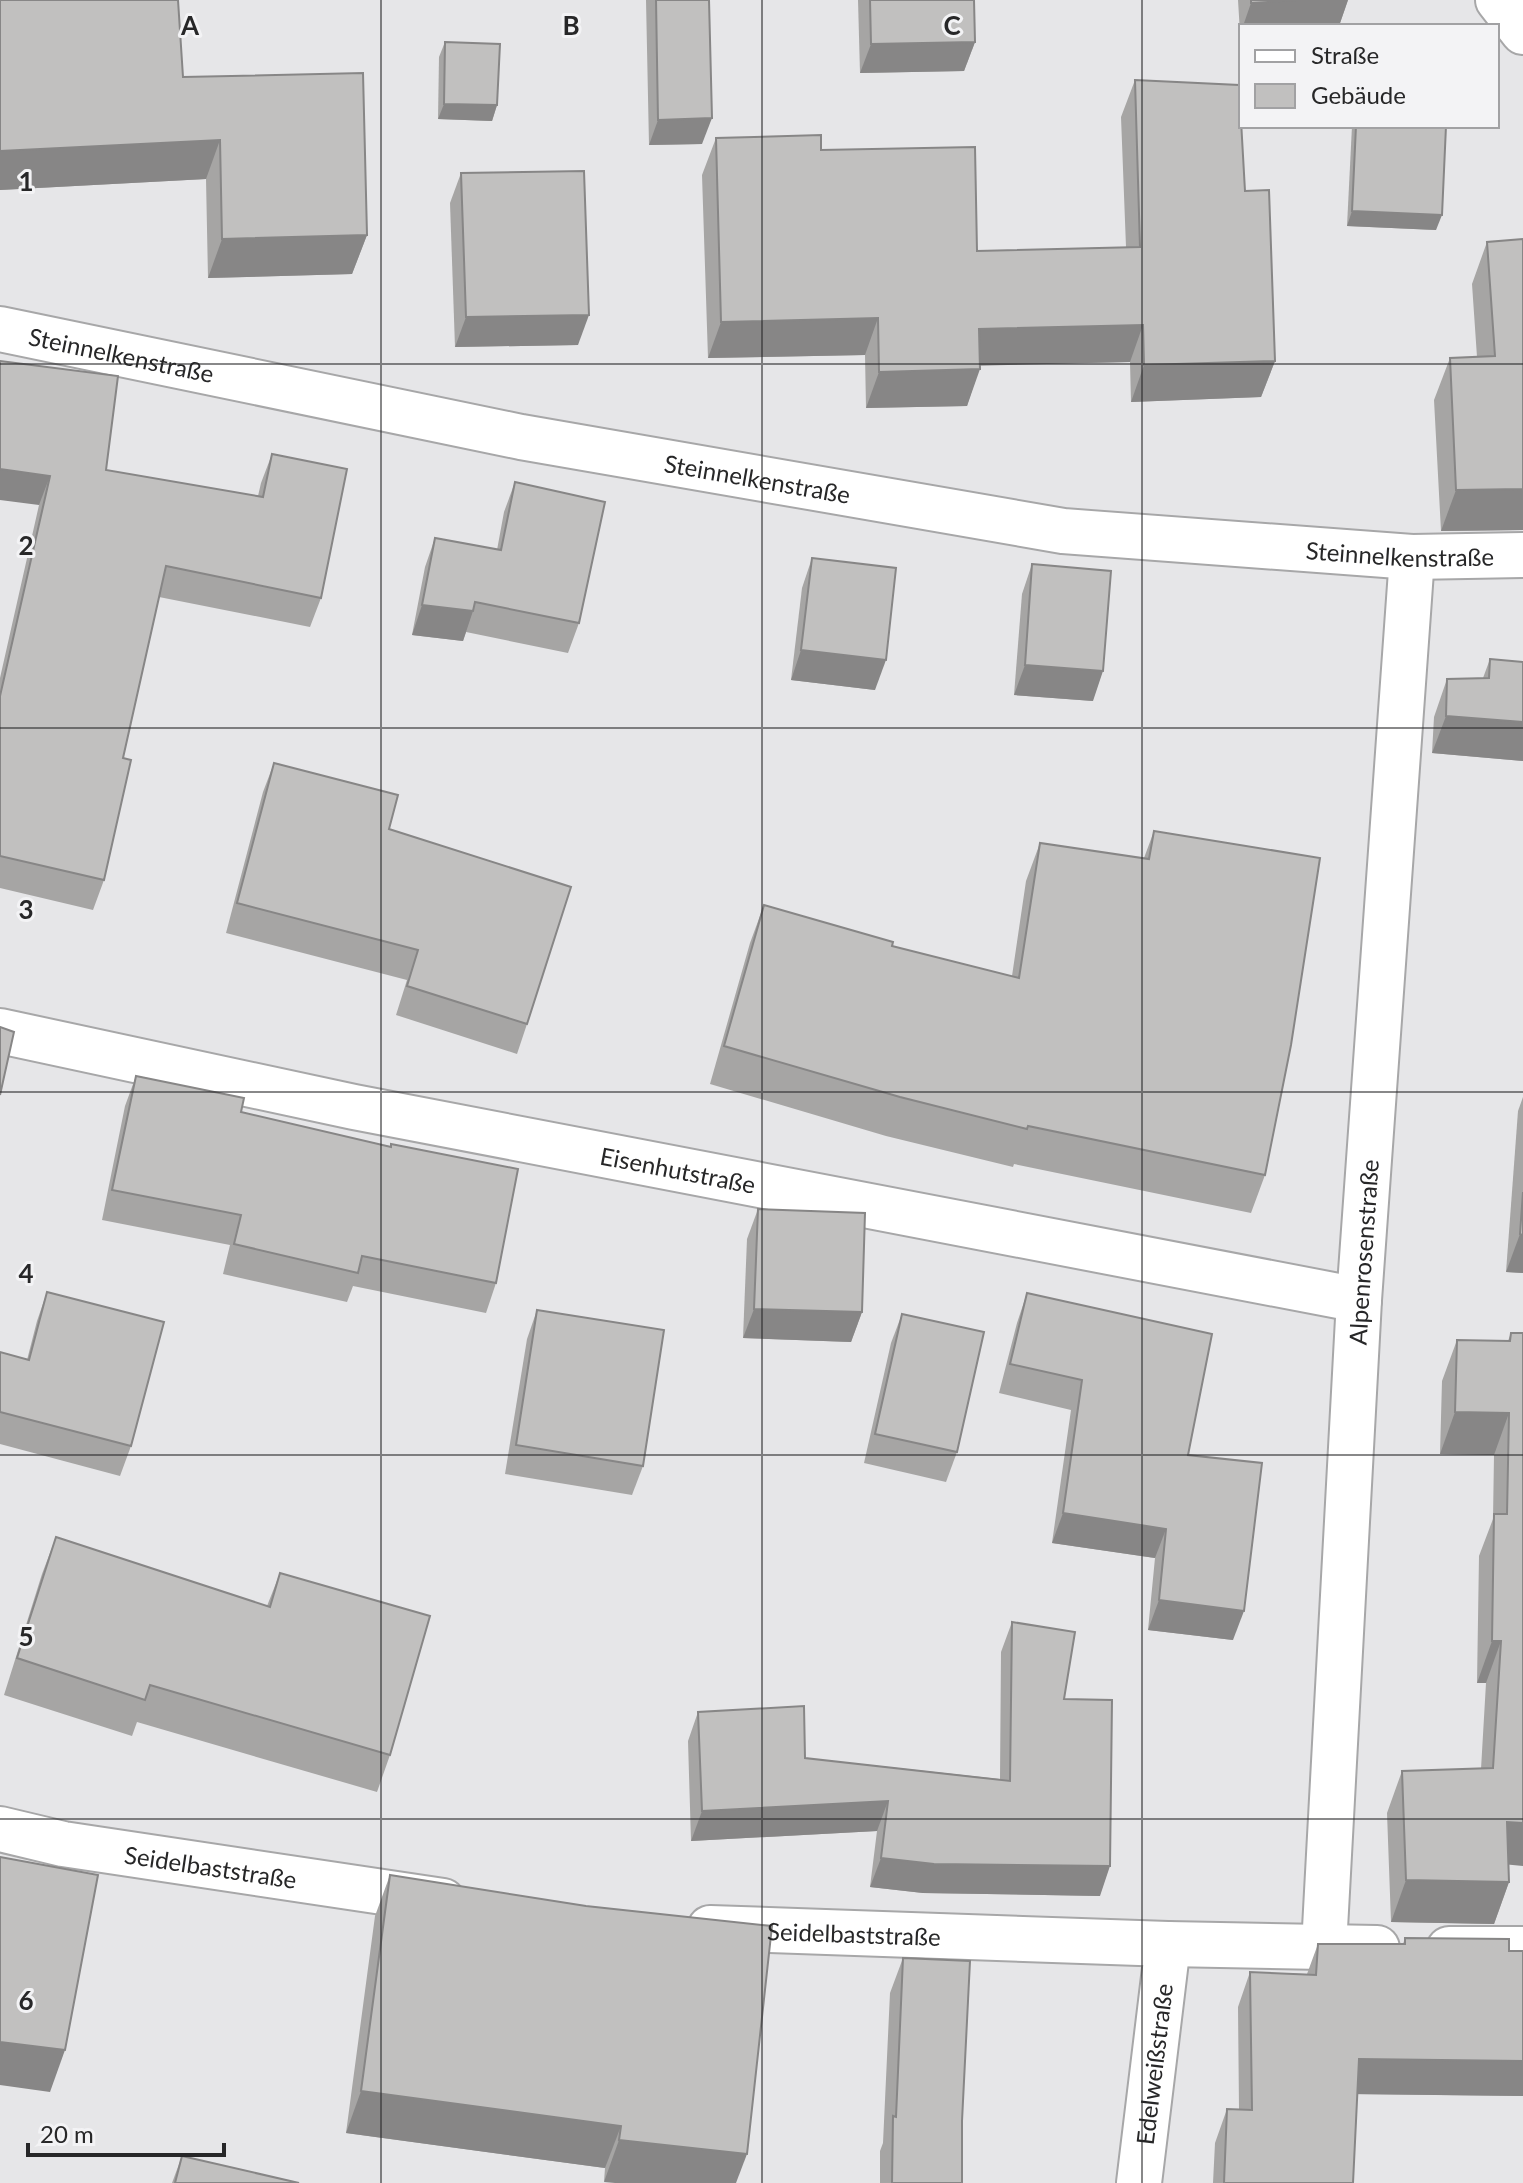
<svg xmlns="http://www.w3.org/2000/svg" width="1523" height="2183" font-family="Lato,sans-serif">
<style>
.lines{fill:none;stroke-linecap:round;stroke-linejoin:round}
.minor-casing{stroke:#a7a7a8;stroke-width:48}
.minor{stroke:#fff;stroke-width:44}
.wall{fill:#a6a5a4}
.shaded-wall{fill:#878686}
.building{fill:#c1c0bf;stroke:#878686;stroke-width:2}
.grid{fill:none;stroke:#272728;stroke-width:2;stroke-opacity:0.55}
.labels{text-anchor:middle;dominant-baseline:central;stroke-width:6;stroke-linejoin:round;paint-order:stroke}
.street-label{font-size:24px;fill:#272728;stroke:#f3f3f5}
.grid-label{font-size:26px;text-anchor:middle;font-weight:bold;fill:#272728;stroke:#f3f3f5;stroke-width:6;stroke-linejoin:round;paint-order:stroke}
</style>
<rect width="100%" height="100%" fill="#e6e6e8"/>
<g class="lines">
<g class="minor-casing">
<g id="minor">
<polyline points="1498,0 1523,32"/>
<path id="s1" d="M 0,329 L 521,437 L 1063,531 L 1412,557 L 1523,555"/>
<path id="s2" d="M 0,1031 L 354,1107 L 1359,1300"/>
<path id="s3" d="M 0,1829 L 63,1844 L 443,1901"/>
<path id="s4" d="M 710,1928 L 1168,1944 L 1377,1948"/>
<path id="s5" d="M 1324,1947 L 1359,1300 L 1412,557"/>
<polyline points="1449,1949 1523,1949"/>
<path id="s6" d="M 1139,2183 L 1168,1944"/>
</g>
</g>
<use href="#minor" class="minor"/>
</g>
<g class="wall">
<polygon points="0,0 183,77 367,235 352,274 208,278 206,179 0,190"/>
<polygon points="617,0 719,0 709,0 702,144 649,145 646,0"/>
<polygon points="858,0 974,0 975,42 964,71 860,73"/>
<polygon points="1238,0 1348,0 1339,26 1241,26 1240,33"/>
<polygon points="445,42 497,105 492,121 438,119 439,57"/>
<polygon points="1135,80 1245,191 1275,361 1261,397 1131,402 1130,362 980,365 967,406 866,408 865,355 708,358 702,175 716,138 821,150 977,251 1126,247 1121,117"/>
<polygon points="1352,126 1446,126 1436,230 1347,226"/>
<polygon points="461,173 578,345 455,347 450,203"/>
<polygon points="1487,242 1523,530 1441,531 1434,400 1450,358 1477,357 1472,284"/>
<polygon points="0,361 106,470 258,496 261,483 272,454 321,598 310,627 159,597 123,758 104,880 93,910 0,888 0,678 39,505"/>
<polygon points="515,482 579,623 568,653 466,632 463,641 412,635 425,567 435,538 497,550 504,512"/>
<polygon points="812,558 875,690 791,680 802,588"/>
<polygon points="1032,564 1093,701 1014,695 1022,594"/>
<polygon points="1490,659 1523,662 1523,761 1432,753 1434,717 1447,679 1483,678"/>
<polygon points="274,763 389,829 527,1024 517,1054 396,1015 407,980 226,933 263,792"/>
<polygon points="1154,831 1265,1175 1251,1213 1014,1164 1013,1167 886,1136 710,1084 750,943 764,905 892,946 1012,976 1026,881 1040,843 1144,858"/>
<polygon points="136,1076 241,1112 496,1283 486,1313 353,1286 347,1302 223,1274 230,1245 102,1220 125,1106"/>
<polygon points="1523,1097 1523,1273 1506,1272 1518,1111"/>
<polygon points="758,1209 862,1312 851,1342 743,1338 747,1239"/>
<polygon points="47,1292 131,1446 120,1476 0,1444 0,1352 27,1360 37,1321"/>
<polygon points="1027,1293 1188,1455 1233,1640 1148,1630 1155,1558 1052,1543 1071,1410 999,1393 1017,1323"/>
<polygon points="537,1310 643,1466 632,1495 505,1474 527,1339"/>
<polygon points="902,1314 957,1452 946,1482 864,1463 891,1343"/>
<polygon points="1511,1333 1509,1882 1494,1924 1391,1922 1387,1813 1402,1771 1481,1769 1486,1683 1477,1683 1479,1556 1493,1519 1494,1455 1440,1454 1442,1381 1457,1340 1508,1341"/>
<polygon points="56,1537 267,1606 280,1573 390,1755 377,1792 137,1722 132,1736 4,1695 42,1574"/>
<polygon points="1012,1622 1064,1699 1100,1896 923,1893 870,1887 877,1831 691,1841 688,1741 698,1712 805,1758 1000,1779 1001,1652"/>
<polygon points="390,1875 586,1906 772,1926 604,2182 605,2168 346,2133 375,1916"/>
<polygon points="1405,1938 1509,1951 1523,2096 1357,2094 1353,2183 1213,2183 1215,2143 1227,2109 1239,2109 1238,2007 1250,1972 1307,1974 1318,1944 1403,1944"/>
<polygon points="903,1958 962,2121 962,2183 880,2183 880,2151 883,2143 890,1993"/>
<polygon points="182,2156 299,2183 172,2183"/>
</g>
<g class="shaded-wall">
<polygon points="1297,0 1348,0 1339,26 1243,26 1251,3"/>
<polygon points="975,42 964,71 860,73 871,44"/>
<polygon points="444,104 497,105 492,121 438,119"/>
<polygon points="712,118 702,144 649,145 658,120"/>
<polygon points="220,140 206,179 0,190 0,151"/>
<polygon points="1352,211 1442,215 1436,230 1347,226"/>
<polygon points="367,235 352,274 208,278 222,239"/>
<polygon points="589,315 578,345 455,347 466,317"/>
<polygon points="878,318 865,355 708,358 721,322"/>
<polygon points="1143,325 1130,362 966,366 979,329"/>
<polygon points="1275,361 1261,397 1131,402 1144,365"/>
<polygon points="980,369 967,406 866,408 879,372"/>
<polygon points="0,469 50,476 39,505 0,500"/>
<polygon points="1523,489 1523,530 1441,531 1456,490"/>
<polygon points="422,605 473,611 463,641 412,635"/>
<polygon points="801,650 886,660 875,690 791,680"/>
<polygon points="1025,665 1103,671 1093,701 1014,695"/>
<polygon points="1446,716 1523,722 1523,761 1432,753"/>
<polygon points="1520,1234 1523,1235 1523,1273 1506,1272"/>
<polygon points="754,1309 862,1312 851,1342 743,1338"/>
<polygon points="1455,1412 1509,1413 1494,1455 1440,1454"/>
<polygon points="1063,1513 1166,1529 1155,1558 1052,1543"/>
<polygon points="1159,1600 1244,1611 1233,1640 1148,1630"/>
<polygon points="1492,1641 1501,1641 1486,1683 1477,1683"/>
<polygon points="888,1801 877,1831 691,1841 702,1811"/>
<polygon points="1507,1822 1523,1823 1523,1866 1492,1863"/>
<polygon points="881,1858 1110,1866 1100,1896 923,1893 870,1887"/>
<polygon points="1406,1880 1509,1882 1494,1924 1391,1922"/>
<polygon points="0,2042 65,2050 50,2092 0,2085"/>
<polygon points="1359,2059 1523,2061 1523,2096 1346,2094"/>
<polygon points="361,2091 621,2126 605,2168 346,2133"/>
<polygon points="619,2140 747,2154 736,2183 615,2183 604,2182"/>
</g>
<g class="building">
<polygon points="0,0 178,0 183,77 363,73 367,235 222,239 220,140 0,151"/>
<polygon points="656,0 709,0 712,118 658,120"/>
<polygon points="870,0 974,0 975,42 871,44"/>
<polygon points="1251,0 1297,0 1251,3"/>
<polygon points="445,42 500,44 497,105 444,104"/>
<polygon points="1135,80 1239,85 1245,191 1269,190 1275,361 1144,365 1143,325 979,329 980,369 879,372 878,318 721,322 716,138 821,135 821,150 975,147 977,251 1140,247"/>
<polygon points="1356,126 1446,126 1442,215 1352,211"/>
<polygon points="584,171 589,315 466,317 461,173"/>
<polygon points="1523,239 1523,489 1456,490 1450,358 1495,356 1487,242"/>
<polygon points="0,361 118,376 106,470 263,497 272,454 347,469 321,598 166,566 123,758 131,760 104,880 0,856 0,696 50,476 0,469"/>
<polygon points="515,482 605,502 579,623 475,602 473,611 422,605 435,538 501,550"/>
<polygon points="812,558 896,568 886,660 801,650"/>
<polygon points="1032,564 1111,571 1103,671 1025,665"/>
<polygon points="1490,659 1523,662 1523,722 1446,716 1447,679 1489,678"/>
<polygon points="274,763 398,795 389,829 571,887 527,1024 407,986 418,950 237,903"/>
<polygon points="1154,831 1320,858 1291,1045 1265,1175 1028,1126 1027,1129 900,1097 724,1046 764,905 893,942 892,946 1019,978 1040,843 1149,859"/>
<polygon points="0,1027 14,1032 0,1095"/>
<polygon points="136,1076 244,1098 241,1112 391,1147 391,1144 518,1169 496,1283 362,1256 358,1273 234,1244 241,1215 112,1190"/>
<polygon points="1523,1192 1523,1235 1520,1234"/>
<polygon points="758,1209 865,1213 862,1312 754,1309"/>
<polygon points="47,1292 164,1322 131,1446 0,1412 0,1352 29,1360"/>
<polygon points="1027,1293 1212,1334 1188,1455 1262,1463 1244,1611 1159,1600 1166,1529 1063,1513 1082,1380 1010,1364"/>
<polygon points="537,1310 664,1330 643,1466 516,1445"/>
<polygon points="902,1314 984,1332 957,1452 875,1434"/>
<polygon points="1511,1333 1523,1333 1523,1823 1507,1822 1509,1882 1406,1880 1402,1771 1493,1768 1501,1641 1492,1641 1494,1514 1507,1514 1509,1413 1455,1412 1457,1340 1510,1341"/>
<polygon points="56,1537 270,1607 280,1573 430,1616 390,1755 150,1685 145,1700 17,1658"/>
<polygon points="1012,1622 1075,1632 1064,1699 1112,1700 1110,1866 934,1864 881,1858 888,1801 702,1811 698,1712 804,1706 805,1758 1010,1781"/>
<polygon points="0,1857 98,1875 65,2050 0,2042"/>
<polygon points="390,1875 586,1906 772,1926 747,2154 619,2140 621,2126 361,2091"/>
<polygon points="1405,1938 1509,1939 1509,1951 1523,1951 1523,2061 1359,2059 1353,2183 1224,2183 1227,2109 1252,2110 1250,1972 1316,1975 1318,1944 1405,1944"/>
<polygon points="903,1958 970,1961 962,2121 962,2183 892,2183 893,2116 896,2117"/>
<polygon points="182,2156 299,2183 175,2183"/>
</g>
<path class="grid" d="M 381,0 L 381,2183M 762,0 L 762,2183M 1142,0 L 1142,2183M 0,364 L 1523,364M 0,728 L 1523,728M 0,1092 L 1523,1092M 0,1455 L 1523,1455M 0,1819 L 1523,1819"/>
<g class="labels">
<g class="street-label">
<text stroke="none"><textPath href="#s1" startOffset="124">Steinnelkenstraße</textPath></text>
<text stroke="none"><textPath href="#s1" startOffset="772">Steinnelkenstraße</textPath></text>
<text stroke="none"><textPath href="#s1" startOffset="1420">Steinnelkenstraße</textPath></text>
<text stroke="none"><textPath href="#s2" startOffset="692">Eisenhutstraße</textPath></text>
<text stroke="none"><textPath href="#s5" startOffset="696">Alpenrosenstraße</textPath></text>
<text stroke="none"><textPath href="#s3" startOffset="214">Seidelbaststraße</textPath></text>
<text stroke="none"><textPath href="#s4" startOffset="144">Seidelbaststraße</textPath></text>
<text stroke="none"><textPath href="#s6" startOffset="120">Edelweißstraße</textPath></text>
</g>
</g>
<g class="grid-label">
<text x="190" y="35">A</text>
<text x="571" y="35">B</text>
<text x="952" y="35">C</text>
<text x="26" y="191">1</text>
<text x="26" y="555">2</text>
<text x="26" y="919">3</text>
<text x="26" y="1283">4</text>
<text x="26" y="1646">5</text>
<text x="26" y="2010">6</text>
</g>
<rect x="1239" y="24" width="260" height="104" fill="#f3f3f5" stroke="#a1a1a3" stroke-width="2"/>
<rect x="1255" y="50" width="40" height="12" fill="#ffffff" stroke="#a1a1a3" stroke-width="2"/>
<text x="1311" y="64" font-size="24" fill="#272728">Straße</text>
<rect x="1255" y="84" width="40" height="24" fill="#c1c0bf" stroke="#a1a1a3" stroke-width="2"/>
<text x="1311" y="104" font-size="24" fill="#272728">Gebäude</text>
<path d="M28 2143v12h196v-12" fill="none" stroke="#272728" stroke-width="4"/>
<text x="40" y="2143" font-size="24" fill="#272728" stroke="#f3f3f5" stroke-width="6" paint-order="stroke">20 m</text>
</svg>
